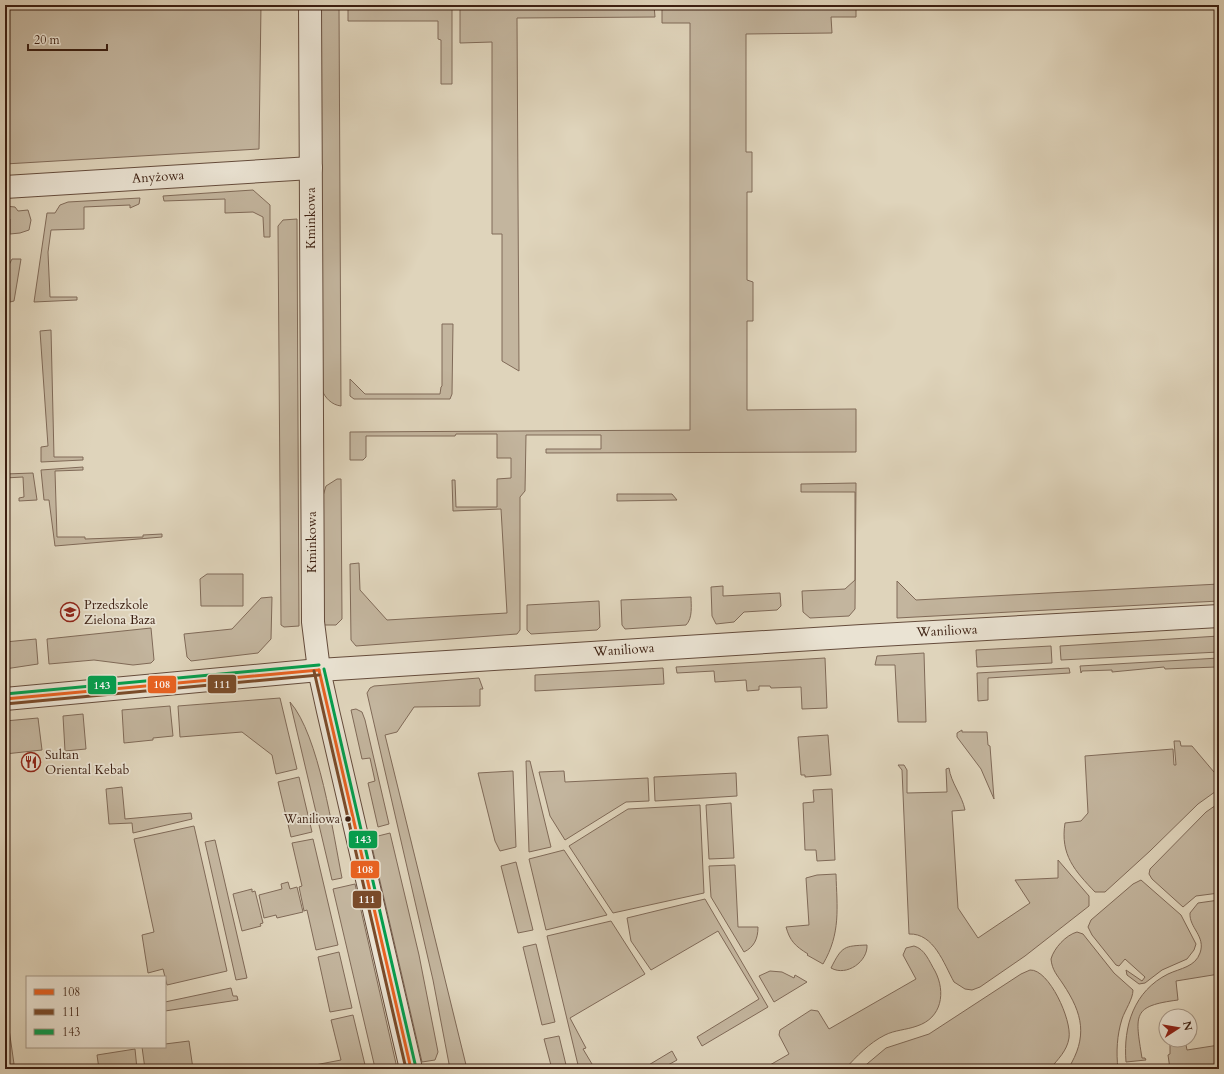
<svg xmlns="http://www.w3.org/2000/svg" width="1224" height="1074" font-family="Cardo,serif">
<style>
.green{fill:#c3b59e;stroke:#806a58}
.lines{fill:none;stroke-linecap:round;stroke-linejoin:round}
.street-casing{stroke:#654c3c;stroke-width:24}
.street{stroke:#eae3d3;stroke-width:22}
.bus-1-casing{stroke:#eae3d3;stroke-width:6}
.bus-2-casing{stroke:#eae3d3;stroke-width:6}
.bus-3-casing{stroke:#eae3d3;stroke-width:6}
.bus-1{stroke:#e96221;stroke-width:3}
.bus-2{stroke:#7a4b2a;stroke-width:3}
.bus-3{stroke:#039f4e;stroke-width:3}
.bus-dot{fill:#3c1f11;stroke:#eae3d3;stroke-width:1.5}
.labels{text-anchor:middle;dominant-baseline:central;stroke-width:3.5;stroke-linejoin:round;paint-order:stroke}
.bus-label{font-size:12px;fill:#3c1f11;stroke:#eae3d3;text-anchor:end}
.street-label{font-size:13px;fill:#3c1f11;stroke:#eae3d3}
.poi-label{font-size:13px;fill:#3c1f11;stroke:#eae3d3;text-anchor:start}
.line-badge{stroke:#eae3d3;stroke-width:1.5}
.badge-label{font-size:11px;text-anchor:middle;font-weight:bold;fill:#fff}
</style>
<rect width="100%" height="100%" fill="#dfd4bb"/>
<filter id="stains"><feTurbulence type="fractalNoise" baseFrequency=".005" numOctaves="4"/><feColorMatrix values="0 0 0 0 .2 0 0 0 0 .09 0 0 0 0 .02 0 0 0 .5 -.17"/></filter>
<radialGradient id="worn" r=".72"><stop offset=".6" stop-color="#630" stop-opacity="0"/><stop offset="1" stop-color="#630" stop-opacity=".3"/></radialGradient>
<g class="green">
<polygon points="5,5 261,5 259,149 5,164"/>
<path d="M 321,5 L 339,5 L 341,406 C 332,405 325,398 322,390 Z"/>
<polygon points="348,5 452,5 452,84 441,84 441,40 438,39 438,21 348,21"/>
<polygon points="460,5 654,5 655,17 517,18 519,371 502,361 502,234 492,234 492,42 460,43"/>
<polygon points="662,5 856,5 856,17 831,17 832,33 746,34 746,152 752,152 752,192 747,192 747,280 753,282 753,321 747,321 747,410 856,409 856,452 546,453 546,449 601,449 601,435 526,435 525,491 520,497 520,630 517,634 356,646 351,640 350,564 359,563 360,590 387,620 507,613 501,509 453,511 452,480 455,480 456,507 497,507 497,479 511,478 511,458 497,458 497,434 456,434 455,436 366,436 366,457 363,460 350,460 350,432 690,430 690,23 662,23"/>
<polygon points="253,190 270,205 270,237 264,237 263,217 253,212 225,213 225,199 164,201 163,196"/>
<polygon points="140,198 139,204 130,208 130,205 84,207 84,229 51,230 48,252 50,297 77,297 77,300 34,302 47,213 55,213 60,205 68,202"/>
<polygon points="5,206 15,207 18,211 28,210 31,220 29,230 20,233 10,234 10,219 5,219"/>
<polygon points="297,219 299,626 284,627 281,625 278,226 283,220"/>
<polygon points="12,259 21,259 14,301 10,302 9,265"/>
<polygon points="442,324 453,324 452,394 450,399 354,399 350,396 350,379 365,394 440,394 441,387 442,386"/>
<polygon points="51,330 54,457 83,457 83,460 41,462 41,447 48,446 40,331"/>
<polygon points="83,467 83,470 55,471 57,537 85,537 85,539 143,537 143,535 162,534 162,537 55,546 49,500 44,500 41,470"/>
<polygon points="33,473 37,500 19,501 19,498 24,497 23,477 5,478 5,474"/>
<polygon points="337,479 341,479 342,619 336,625 323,625 323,496 326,486"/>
<polygon points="856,483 855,609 849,616 810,618 803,612 802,591 845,589 855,580 855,492 801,492 801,484"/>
<polygon points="617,494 672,494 677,500 617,501"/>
<polygon points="207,574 243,574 243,606 201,606 200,579"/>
<polygon points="897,581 916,600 1219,584 1219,601 897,618"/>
<polygon points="723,586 723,596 780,593 781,606 777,610 744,612 734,622 716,624 712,616 711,587"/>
<polygon points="272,597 271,639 258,653 191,661 187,657 184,634 232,629 261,598"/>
<path d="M 691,597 C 691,605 693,618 686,625 L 625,629 L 622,625 L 621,600 Z"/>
<polygon points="599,601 600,627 597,630 531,634 527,630 527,605"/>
<polygon points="151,628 154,660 151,663 133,665 94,660 49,664 47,639"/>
<polygon points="1219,636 1219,652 1061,660 1060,646"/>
<polygon points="36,639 38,664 5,669 5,642"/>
<polygon points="1051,646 1052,663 977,667 976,650"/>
<polygon points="924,653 926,722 898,722 895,665 875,665 877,656"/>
<polygon points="825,658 827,708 802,709 801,687 771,688 770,686 759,686 759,690 747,691 746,680 715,682 714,671 677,673 676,667"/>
<polygon points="1219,658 1219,668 1216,668 1216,667 1165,669 1164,667 1112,672 1112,670 1082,671 1081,673 1080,666"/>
<polygon points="663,668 664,684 535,691 535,675"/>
<polygon points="1069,668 1070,673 988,678 988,700 978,701 977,673"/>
<polygon points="479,678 483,689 480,689 480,706 414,707 397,732 385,735 467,1069 450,1069 433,980 367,693 370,688 374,686"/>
<polygon points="280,698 297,769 276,774 272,755 242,732 180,737 178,706"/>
<path d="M 290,702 C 319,735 333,833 342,878 L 332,880 Z"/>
<polygon points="170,706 173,736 153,738 153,740 124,743 122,710"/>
<polygon points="356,709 362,712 365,720 389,824 378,827 368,783 375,781 370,758 362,759 351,710"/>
<polygon points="83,714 86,749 65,751 63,716"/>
<polygon points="38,718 42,750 5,754 5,721"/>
<polygon points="962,730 962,732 987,732 988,745 990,746 994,799 981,769 957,737 957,733"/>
<polygon points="828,735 831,775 805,777 805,775 801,775 798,737"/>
<path d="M 1174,741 L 1180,741 L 1181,746 L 1192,746 L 1214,772 L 1219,769 L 1219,789 L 1198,804 L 1150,851 L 1105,892 L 1095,892 C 1075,871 1060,855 1065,823 L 1081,821 L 1088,813 L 1085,756 L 1173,749 L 1174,765 L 1176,765 Z"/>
<polygon points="526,761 530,761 551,847 529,852"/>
<path d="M 898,765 L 904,765 L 907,770 L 907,793 L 947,792 L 946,769 L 949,768 C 951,783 962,795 965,810 L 952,811 L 958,908 L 978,938 L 1030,903 L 1015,880 L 1058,878 L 1058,860 L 1089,896 L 1089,906 L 1025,956 L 980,987 L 972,990 L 965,989 L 954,982 C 944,964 934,933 909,934 L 902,770 Z"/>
<polygon points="513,771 516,847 500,851 495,841 478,773"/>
<polygon points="564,771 565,782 648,778 649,801 626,802 565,840 550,816 539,772"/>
<polygon points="736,773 737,796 655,801 654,777"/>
<polygon points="299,777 312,832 291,837 278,782"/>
<polygon points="122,787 125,819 191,813 192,819 133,833 132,823 109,824 106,789"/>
<polygon points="832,789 835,860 817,861 816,850 805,850 803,803 814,802 813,790"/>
<polygon points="731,803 734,858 709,859 706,805"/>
<polygon points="1219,803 1219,893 1196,896 1183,907 1152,879 1149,874 1150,869 1206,812"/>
<polygon points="700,805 704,893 613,913 569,846 628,809"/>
<polygon points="194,826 227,971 167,985 163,969 148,973 142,935 154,932 134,839"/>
<polygon points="390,833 419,955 438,1052 435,1060 422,1062 370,838"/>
<polygon points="313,839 338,945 316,950 307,910 304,911 299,887 302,886 292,843"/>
<polygon points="215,840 247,978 236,980 205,842"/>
<polygon points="564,850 607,915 546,930 529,859"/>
<polygon points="516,862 533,930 518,933 501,866"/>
<path d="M 735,865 L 738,927 L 758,927 C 758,939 754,947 744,952 L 711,897 L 709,866 Z"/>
<path d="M 836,874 C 837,908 841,933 823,964 L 807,955 L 808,954 C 795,946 790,941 786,927 L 809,925 L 806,878 L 817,875 Z"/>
<polygon points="1141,880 1181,915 1196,944 1194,950 1187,959 1162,970 1145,983 1139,984 1127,975 1126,970 1142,981 1145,977 1125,959 1119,966 1116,965 1092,935 1088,927 1091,920 1133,884"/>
<polygon points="288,882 290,889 297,887 303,912 277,918 276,915 264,918 259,895 282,889 281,884"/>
<polygon points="355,884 397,1068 375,1068 333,889"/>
<polygon points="252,889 252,892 255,891 263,923 260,924 261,926 242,931 233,894"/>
<polygon points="705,899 768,1007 702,1046 697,1037 759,999 718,931 651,970 631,941 627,918"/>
<path d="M 1219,900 L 1219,974 L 1176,981 L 1178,1000 C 1132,1006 1135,1014 1142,1058 L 1145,1058 L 1146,1060 L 1126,1062 C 1123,1026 1134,991 1168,974 C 1181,968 1195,967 1200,953 C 1206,936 1189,928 1190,913 L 1198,903 Z"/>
<polygon points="611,921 645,974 570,1018 586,1048 583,1049 595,1069 579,1069 547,936"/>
<path d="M 1077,932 L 1083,934 L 1114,973 L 1133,990 C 1133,999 1125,1010 1122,1019 C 1117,1035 1116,1052 1118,1069 L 1068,1069 C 1088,1037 1083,1014 1063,984 C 1057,975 1052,970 1051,959 C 1054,948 1066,935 1077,932 Z"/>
<polygon points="536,944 555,1022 542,1025 523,947"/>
<path d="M 867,945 C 868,961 847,977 831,968 C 842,946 844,946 867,945 Z"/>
<path d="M 914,946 C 925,949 929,961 935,971 C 946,992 942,1018 917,1026 C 906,1030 895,1030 885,1035 C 869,1043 857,1056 845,1069 L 763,1069 L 789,1054 L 779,1035 L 780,1030 L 811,1010 L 818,1011 L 829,1029 L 916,979 L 903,955 L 906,948 Z"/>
<polygon points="339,952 352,1008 330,1012 318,957"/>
<path d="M 1030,970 C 1049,969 1072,1020 1069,1038 C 1067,1051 1058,1059 1050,1069 L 861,1069 L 886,1048 L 929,1034 L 1021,974 Z"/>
<polygon points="770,971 782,972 794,978 795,975 807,982 774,1002 759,976"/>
<polygon points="231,988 233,996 237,996 238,1000 165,1011 165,1002"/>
<polygon points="5,1001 14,1064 5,1066"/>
<polygon points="353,1015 366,1069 294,1069 341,1060 331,1020"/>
<polygon points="559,1036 567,1069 552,1069 544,1039"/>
<polygon points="1170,1040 1185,1040 1187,1050 1219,1045 1219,1069 1170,1069 1168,1055 1170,1054"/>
<polygon points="189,1041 193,1069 145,1069 142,1047 165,1047 165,1044"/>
<polygon points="135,1049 137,1069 99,1069 97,1055"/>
<polygon points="672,1051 677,1060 661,1069 642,1069"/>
</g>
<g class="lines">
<g class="street-casing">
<g id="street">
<polyline points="310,5 313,622 319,670 328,711 411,1069"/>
<polyline points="5,187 311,168"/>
<polyline points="5,699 319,670 862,636 1219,616"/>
</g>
</g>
<use href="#street" class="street"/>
<g class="bus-1-casing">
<g id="bus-1">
<polyline points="319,670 411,1069"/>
<polyline points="5,699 319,670"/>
</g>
</g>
<g class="bus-2-casing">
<g id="bus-2">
<polyline points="314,671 406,1069"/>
<polyline points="5,704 319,675"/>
</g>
</g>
<g class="bus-3-casing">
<g id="bus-3">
<polyline points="324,669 416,1068"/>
<polyline points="5,694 319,665"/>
</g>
</g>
<use href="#bus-1" class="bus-1"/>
<use href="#bus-2" class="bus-2"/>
<use href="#bus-3" class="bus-3"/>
</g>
<defs>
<g id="school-ring" transform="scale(1)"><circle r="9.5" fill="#eae3d3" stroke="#8f2418" stroke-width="1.5"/><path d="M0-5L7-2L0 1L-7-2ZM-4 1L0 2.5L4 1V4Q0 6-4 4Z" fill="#8f2418"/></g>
<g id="restaurant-ring" transform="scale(1)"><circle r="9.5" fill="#eae3d3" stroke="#8f2418" stroke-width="1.5"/><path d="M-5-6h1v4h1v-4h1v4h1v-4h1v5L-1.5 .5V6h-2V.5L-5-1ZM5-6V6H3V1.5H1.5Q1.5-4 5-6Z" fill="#8f2418"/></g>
</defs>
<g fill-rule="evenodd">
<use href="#school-ring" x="70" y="612"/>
<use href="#restaurant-ring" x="31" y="762"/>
</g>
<circle class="bus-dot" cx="348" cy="819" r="3.5"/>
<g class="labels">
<g class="bus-label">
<text x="340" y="819">Waniliowa</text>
</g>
<g class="street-label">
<text transform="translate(158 177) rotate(-4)">Anyżowa</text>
<text transform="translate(311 218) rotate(-90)">Kminkowa</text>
<text transform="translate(312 542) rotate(-90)">Kminkowa</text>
<text transform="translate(947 631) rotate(-3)">Waniliowa</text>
<text transform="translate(624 650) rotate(-4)">Waniliowa</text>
</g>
<g class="poi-label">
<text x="84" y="605">Przedszkole<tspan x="84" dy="15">Zielona Baza</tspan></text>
<text x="45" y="755">Sultan<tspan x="45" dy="15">Oriental Kebab</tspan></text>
</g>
</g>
<g class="line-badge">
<rect x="207" y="674" width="30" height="20" rx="4" fill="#7a4b2a"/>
<rect x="147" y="675" width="30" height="19" rx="4" fill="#e96221"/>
<rect x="87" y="675" width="30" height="20" rx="4" fill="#039f4e"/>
<rect x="348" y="830" width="30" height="19" rx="4" fill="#039f4e"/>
<rect x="350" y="860" width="30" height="19" rx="4" fill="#e96221"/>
<rect x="352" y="890" width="30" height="19" rx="4" fill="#7a4b2a"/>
</g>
<g class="badge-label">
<text x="222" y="688">111</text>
<text x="162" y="688">108</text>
<text x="102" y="689">143</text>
<text x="363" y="843">143</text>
<text x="365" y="873">108</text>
<text x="367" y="903">111</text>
</g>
<rect width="1224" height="1074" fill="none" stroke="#dfd4bb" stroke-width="20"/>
<rect x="6" y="6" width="1212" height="1062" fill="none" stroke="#3c1f11" stroke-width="2"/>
<rect x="10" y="10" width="1204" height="1054" fill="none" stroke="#3c1f11"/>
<rect x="26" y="976" width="140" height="72" fill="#eae3d3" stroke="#a49585"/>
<rect x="34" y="989" width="20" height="6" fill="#e96221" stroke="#a49585"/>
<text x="62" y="996" font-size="12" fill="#3c1f11">108</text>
<rect x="34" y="1009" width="20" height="6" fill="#7a4b2a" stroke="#a49585"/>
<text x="62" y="1016" font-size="12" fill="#3c1f11">111</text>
<rect x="34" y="1029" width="20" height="6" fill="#039f4e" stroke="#a49585"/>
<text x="62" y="1036" font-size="12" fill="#3c1f11">143</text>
<g transform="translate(1178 1028) rotate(78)"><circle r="19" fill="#eae3d3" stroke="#a49585"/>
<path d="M0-3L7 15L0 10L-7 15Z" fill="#8f2418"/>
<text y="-6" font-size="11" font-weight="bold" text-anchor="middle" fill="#3c1f11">N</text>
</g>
<path d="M28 44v6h79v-6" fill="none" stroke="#3c1f11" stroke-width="2"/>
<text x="34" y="44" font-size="12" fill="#3c1f11" stroke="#eae3d3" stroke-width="3" paint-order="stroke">20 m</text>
<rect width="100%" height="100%" filter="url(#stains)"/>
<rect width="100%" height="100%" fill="url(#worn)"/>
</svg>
